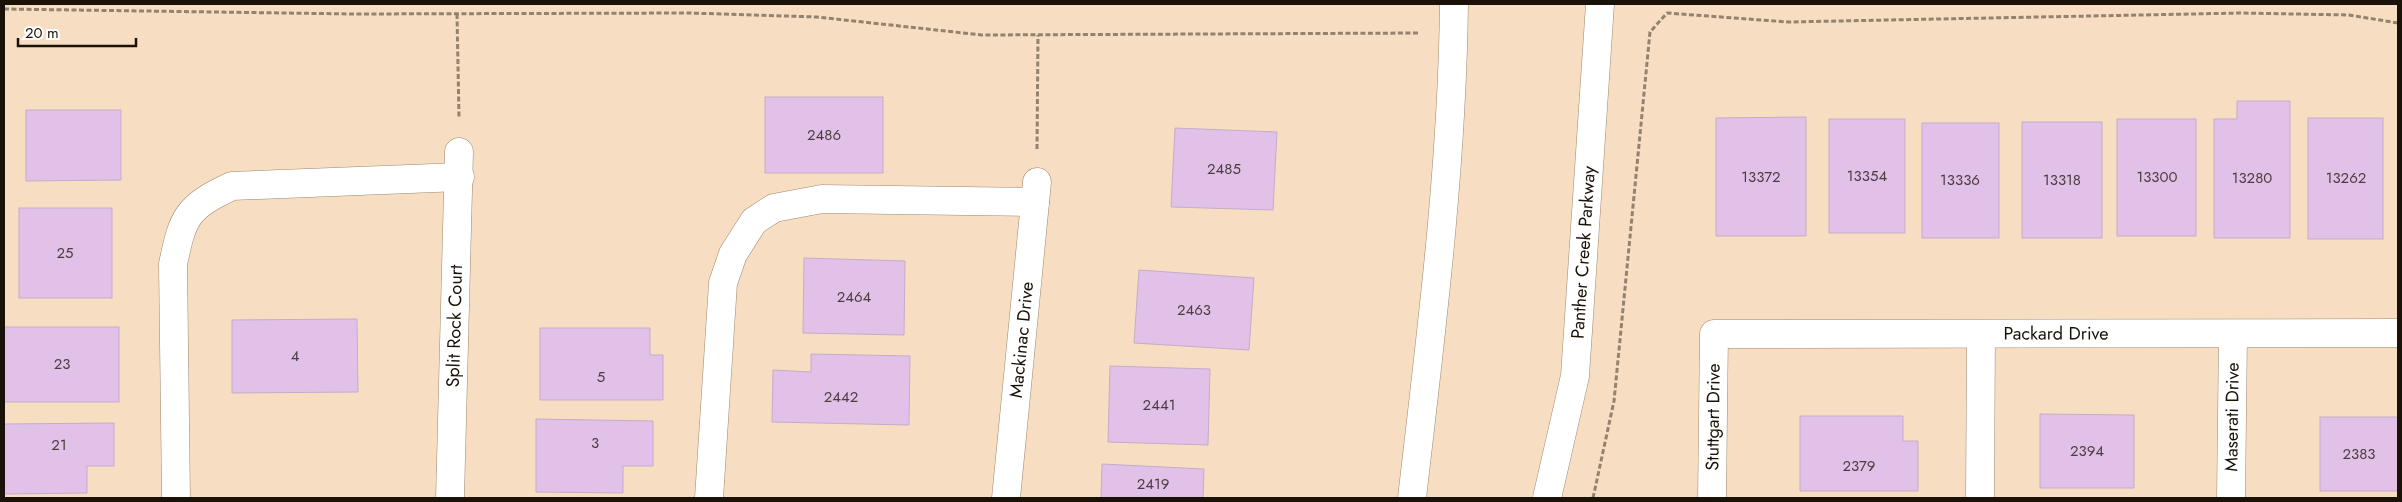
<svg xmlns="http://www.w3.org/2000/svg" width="2402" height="502" font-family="Jost,sans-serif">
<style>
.building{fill:#e2c1e9;stroke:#c3adc8}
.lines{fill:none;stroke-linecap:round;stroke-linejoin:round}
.minor-casing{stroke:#9d876d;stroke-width:29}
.major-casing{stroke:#9d876d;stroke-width:29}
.path{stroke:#93826e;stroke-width:3;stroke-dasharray:5 2.5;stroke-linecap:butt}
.minor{stroke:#fff;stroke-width:28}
.major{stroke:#fff;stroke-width:28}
.labels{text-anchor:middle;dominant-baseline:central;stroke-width:4;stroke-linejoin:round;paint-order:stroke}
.number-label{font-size:15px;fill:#4c3e40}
.street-label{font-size:18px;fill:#1a1208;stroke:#fff}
</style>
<rect width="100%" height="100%" fill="#f7dec3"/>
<g class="building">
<rect x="765" y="97" width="118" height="76"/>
<polygon points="2237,101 2290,101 2290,238 2214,238 2214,119 2237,119"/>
<polygon points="26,110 121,110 121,180 26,181"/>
<polygon points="1806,117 1806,236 1716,236 1716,118"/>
<rect x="2308" y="118" width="75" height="121"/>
<rect x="1829" y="119" width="76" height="114"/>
<rect x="2117" y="119" width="79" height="117"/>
<rect x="2022" y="122" width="80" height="116"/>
<rect x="1922" y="123" width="77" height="115"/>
<polygon points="1175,128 1277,132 1273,210 1171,207"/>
<rect x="19" y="208" width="93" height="90"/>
<polygon points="804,258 905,261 904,335 803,333"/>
<polygon points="1139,270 1254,278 1249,350 1134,343"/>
<polygon points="357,319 358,392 232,393 232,320"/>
<rect x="4" y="327" width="115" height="75"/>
<polygon points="540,328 650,328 650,355 663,355 663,400 540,400"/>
<polygon points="811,354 910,356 909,425 772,422 773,370 811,372"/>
<polygon points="1110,366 1210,369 1208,445 1108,442"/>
<polygon points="2040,414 2134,415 2134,488 2040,488"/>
<polygon points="1800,416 1903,416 1903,441 1918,441 1918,491 1800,491"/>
<rect x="2320" y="417" width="78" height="74"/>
<polygon points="536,419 653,421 653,466 623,466 623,493 536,492"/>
<polygon points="114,423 114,466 87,466 87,493 4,494 4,424"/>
<polygon points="1102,464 1204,469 1203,498 1101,498"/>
</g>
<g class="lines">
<g class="minor-casing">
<g id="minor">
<path d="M 176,498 L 173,264 C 183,216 187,207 232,186 L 460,177"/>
<path id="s1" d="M 450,498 L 459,152"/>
<polyline points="709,498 723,283 733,254 754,221 774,208 822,199 1035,202"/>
<path id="s2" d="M 1006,498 L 1037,182"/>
<path id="s3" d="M 1712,498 L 1714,334 L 2398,333"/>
<polyline points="1980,498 1981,334"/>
<path id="s4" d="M 2231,498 L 2233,334"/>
</g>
</g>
<g class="major-casing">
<g id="major">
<path d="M 1412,498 C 1431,334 1452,170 1454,4"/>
<path id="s5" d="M 1547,498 L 1575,376 L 1600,4"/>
</g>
</g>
<g class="path">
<polyline points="4,9 355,14 689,13 817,17 982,35 1420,33"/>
<polyline points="457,14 459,118"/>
<polyline points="1037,149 1038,35"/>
<polyline points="1593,498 1614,401 1650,32 1667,13 1788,22 2241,13 2349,15 2398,23"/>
</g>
<use href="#minor" class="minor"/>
<use href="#major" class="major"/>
</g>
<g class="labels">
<g class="number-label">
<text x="824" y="135">2486</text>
<text x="1224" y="169">2485</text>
<text x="1867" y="176">13354</text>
<text x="1761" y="177">13372</text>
<text x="2157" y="177">13300</text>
<text x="2252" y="178">13280</text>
<text x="2346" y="178">13262</text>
<text x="1960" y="180">13336</text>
<text x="2062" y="180">13318</text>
<text x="65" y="253">25</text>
<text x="854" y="297">2464</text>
<text x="1194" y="310">2463</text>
<text x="295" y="356">4</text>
<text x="62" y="364">23</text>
<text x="601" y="377">5</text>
<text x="841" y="397">2442</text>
<text x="1159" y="405">2441</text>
<text x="595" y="443">3</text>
<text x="59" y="445">21</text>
<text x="2087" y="451">2394</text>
<text x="2359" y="454">2383</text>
<text x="1859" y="466">2379</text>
<text x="1153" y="484">2419</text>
</g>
<g class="street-label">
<text stroke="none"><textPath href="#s5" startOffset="249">Panther Creek Parkway</textPath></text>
<text stroke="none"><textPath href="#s1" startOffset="172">Split Rock Court</textPath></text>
<text stroke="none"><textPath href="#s3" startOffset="506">Packard Drive</textPath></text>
<text stroke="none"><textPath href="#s2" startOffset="159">Mackinac Drive</textPath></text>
<text stroke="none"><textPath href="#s3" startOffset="81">Stuttgart Drive</textPath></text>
<text stroke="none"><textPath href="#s4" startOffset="81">Maserati Drive</textPath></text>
</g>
</g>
<rect width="2402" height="502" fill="none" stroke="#1a1208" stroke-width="10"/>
<path d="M18 38v8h118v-8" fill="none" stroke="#1a1208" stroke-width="2.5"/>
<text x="25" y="38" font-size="15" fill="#1a1208" stroke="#ffffff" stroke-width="4" paint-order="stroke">20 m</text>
</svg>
